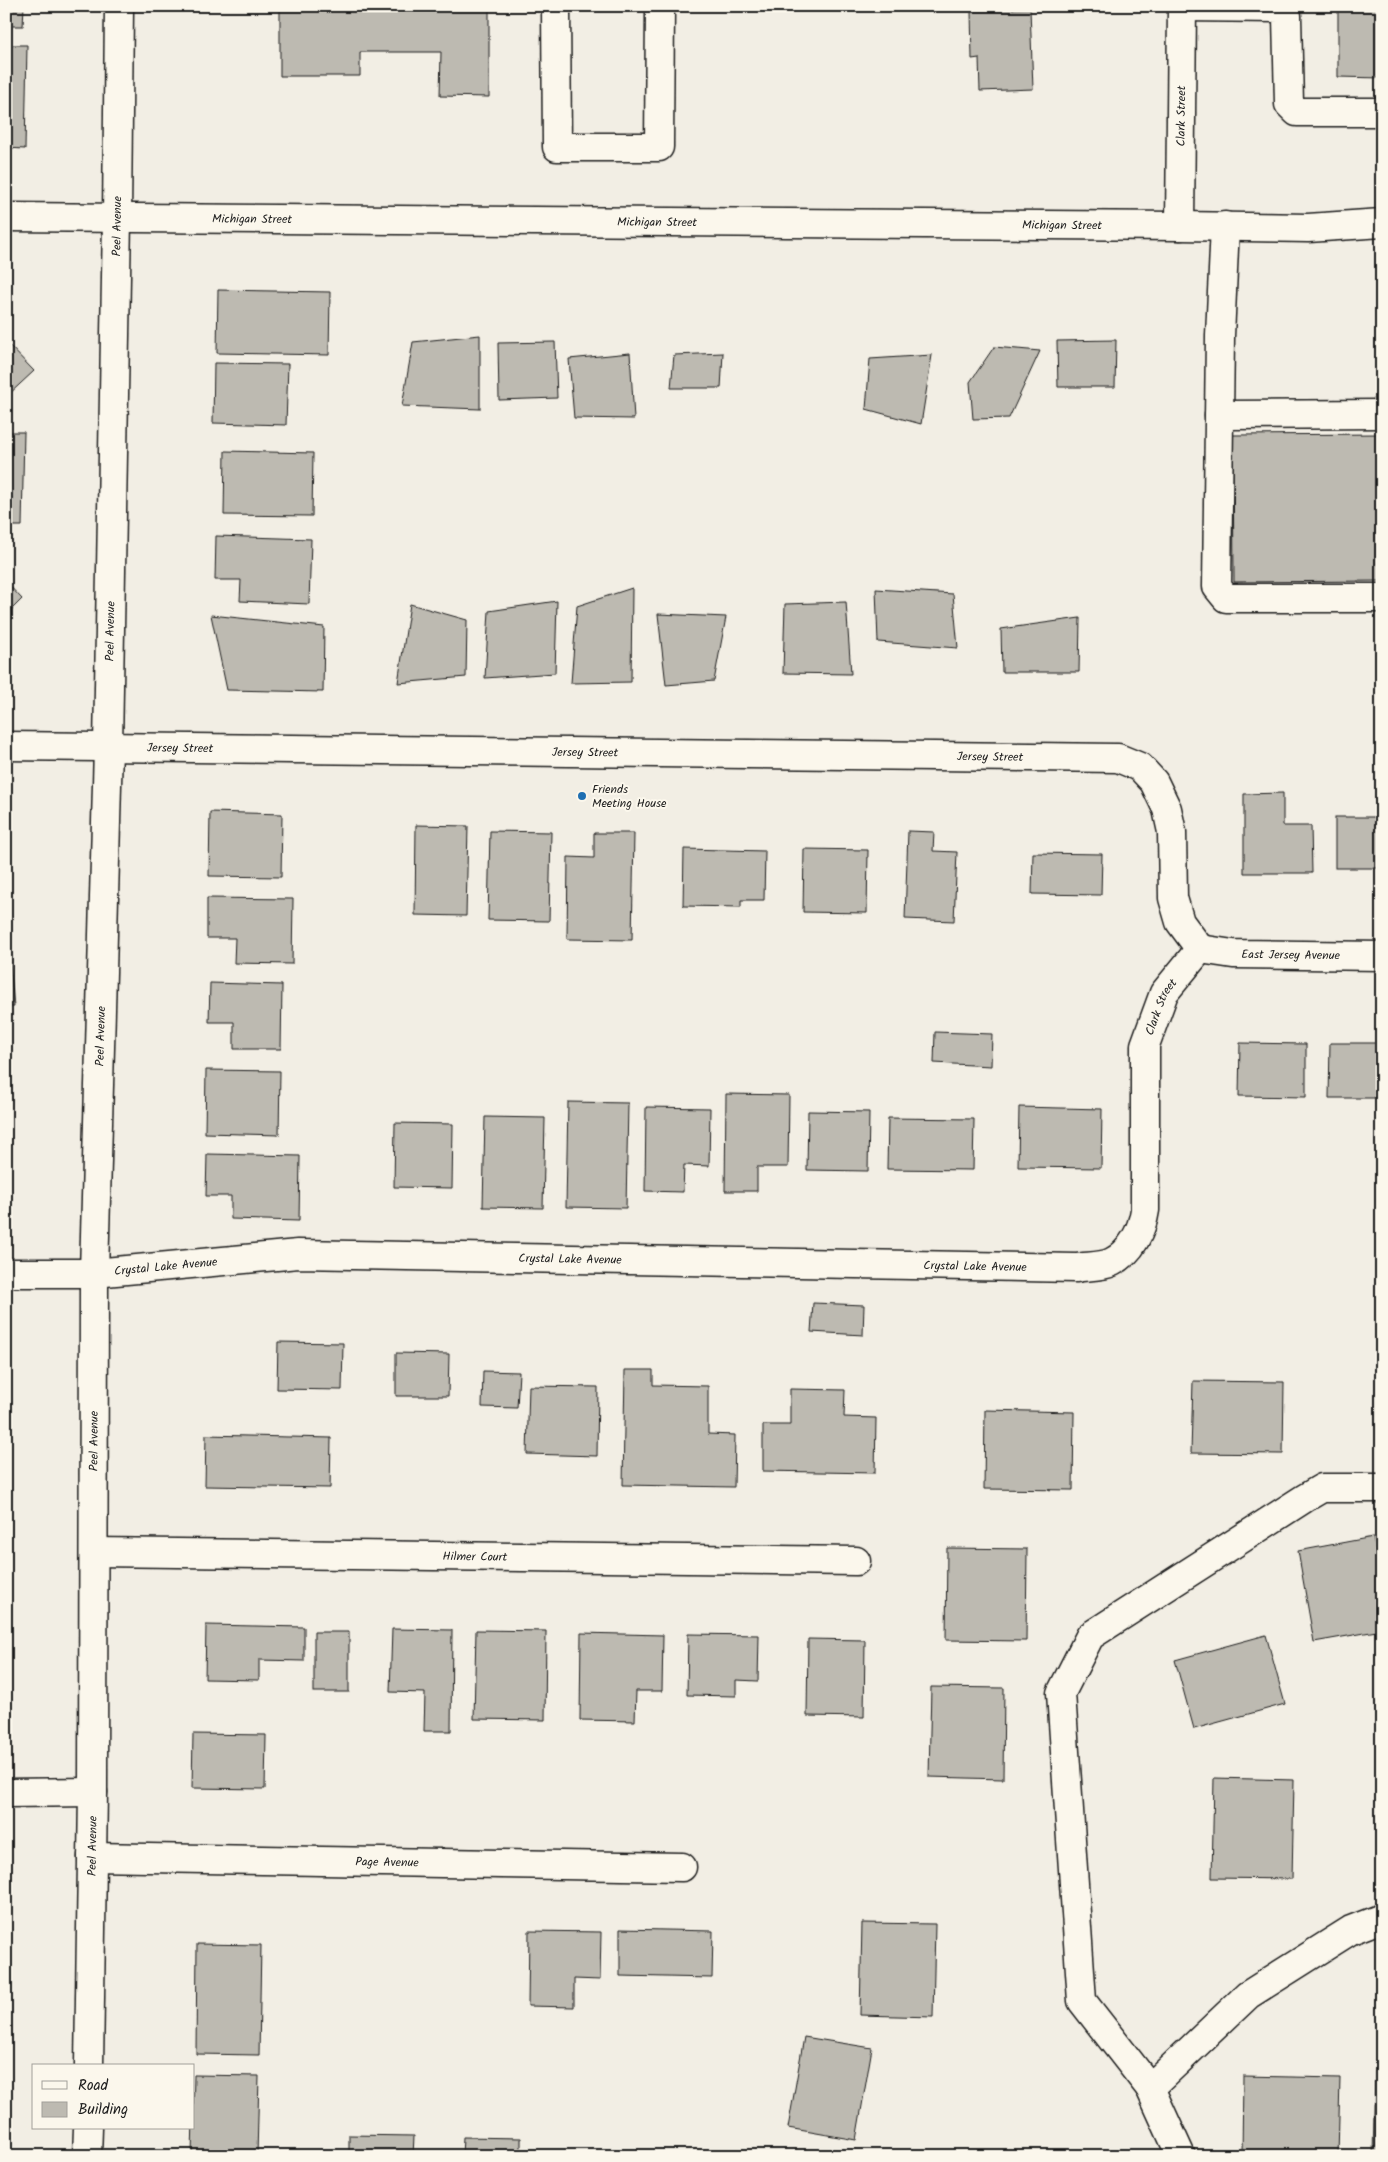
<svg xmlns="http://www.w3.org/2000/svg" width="1388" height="2162" font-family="Kalam,sans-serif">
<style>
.building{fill:#bdbab1;stroke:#1c1c1c}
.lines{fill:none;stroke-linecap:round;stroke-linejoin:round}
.minor-casing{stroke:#1c1c1c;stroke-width:31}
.minor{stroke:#fbf7ec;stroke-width:28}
.poi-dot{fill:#1f6fb2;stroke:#fbf7ec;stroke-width:2}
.labels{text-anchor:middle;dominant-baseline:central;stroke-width:4;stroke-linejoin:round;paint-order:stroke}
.street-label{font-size:12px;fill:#1c1c1c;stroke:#fbf7ec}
.poi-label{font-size:12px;fill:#1c1c1c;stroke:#fbf7ec;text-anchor:start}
</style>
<rect width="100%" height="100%" fill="#f2eee4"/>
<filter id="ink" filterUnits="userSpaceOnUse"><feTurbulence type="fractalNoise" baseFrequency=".02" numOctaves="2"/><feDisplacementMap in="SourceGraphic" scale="10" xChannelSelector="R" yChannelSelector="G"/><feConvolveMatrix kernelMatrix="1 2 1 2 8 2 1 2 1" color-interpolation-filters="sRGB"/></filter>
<g filter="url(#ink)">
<g class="building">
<polygon points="6,6 24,6 23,26 6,26"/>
<polygon points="280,6 489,6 489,97 440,96 441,52 360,52 360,76 280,76"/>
<polygon points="1338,6 1382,6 1382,78 1338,77"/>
<polygon points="1030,9 1033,89 980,91 979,58 972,59 971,11"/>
<polygon points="6,45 27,45 25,149 6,148"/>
<polygon points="218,290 330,292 329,355 217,353"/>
<polygon points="480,335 480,409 402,406 413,342"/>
<polygon points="1116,340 1115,387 1058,387 1057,341"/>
<polygon points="6,342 34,371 6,397"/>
<polygon points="555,342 557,398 499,400 498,343"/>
<polygon points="994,347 1040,351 1009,418 973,419 970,382"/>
<polygon points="630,353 634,419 574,418 569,359"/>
<polygon points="723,353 721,388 671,388 674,355"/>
<polygon points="932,355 921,424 866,409 870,359"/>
<polygon points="214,363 288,364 286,425 213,423"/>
<polygon points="6,432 24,432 22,526 6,526"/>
<polygon points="1382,434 1382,581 1234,582 1233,435"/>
<polygon points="225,451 313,453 312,516 224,515"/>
<polygon points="216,536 311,539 309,604 240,601 241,580 215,580"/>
<polygon points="6,582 22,599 6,615"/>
<polygon points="632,588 631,682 571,683 577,606"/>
<polygon points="876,589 953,594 958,648 878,642"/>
<polygon points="557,601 555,673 485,678 489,611"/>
<polygon points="846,602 851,674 783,673 785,604"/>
<polygon points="410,604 467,620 466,677 398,683"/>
<polygon points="658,614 726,617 714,681 666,685"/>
<polygon points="211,615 324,627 323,692 227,690"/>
<polygon points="1080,618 1079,672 1002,672 1001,629"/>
<polygon points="1283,793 1283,826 1311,826 1312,873 1244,873 1244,794"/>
<polygon points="210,812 282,814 281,877 209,876"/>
<rect x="1335" y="817" width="47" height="51"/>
<polygon points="416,825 468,826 466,916 415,915"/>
<polygon points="490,831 551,832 549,921 488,920"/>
<polygon points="908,831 934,832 933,851 957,852 954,921 905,919"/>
<polygon points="594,833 634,833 632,940 567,939 568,857 594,858"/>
<polygon points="684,849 765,851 764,900 741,900 741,907 683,906"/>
<polygon points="804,849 868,850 867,913 803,912"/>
<polygon points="1033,853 1102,854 1101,895 1032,894"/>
<polygon points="207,898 293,899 292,964 234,963 235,938 207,938"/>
<polygon points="6,927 7,927 14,1007 6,1007"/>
<polygon points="210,983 282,985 281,1049 234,1049 234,1022 209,1022"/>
<polygon points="935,1032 992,1034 991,1066 934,1063"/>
<polygon points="1240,1043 1306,1044 1306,1097 1239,1096"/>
<polygon points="1330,1043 1382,1043 1382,1098 1329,1098"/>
<polygon points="206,1070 280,1071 279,1135 205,1133"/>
<polygon points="726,1094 789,1095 788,1167 757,1167 757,1191 725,1191"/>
<polygon points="568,1102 628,1103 626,1208 566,1207"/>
<polygon points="646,1107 710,1108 709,1166 684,1165 683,1192 645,1191"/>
<polygon points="1019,1107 1102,1109 1101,1168 1018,1167"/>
<polygon points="808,1111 869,1112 868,1171 807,1170"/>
<polygon points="485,1117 545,1118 543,1208 483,1207"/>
<polygon points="888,1118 974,1119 973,1170 887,1169"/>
<polygon points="395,1123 453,1124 452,1188 394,1187"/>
<polygon points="207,1154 300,1156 299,1221 231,1219 231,1196 206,1196"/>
<polygon points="813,1303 864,1305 863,1335 811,1332"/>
<polygon points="278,1342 343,1343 342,1390 277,1389"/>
<polygon points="396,1353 449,1354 448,1396 396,1396"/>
<polygon points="625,1370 653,1370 653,1385 708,1386 708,1434 735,1435 734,1487 623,1485"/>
<polygon points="483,1371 519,1372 517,1408 482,1407"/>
<polygon points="1193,1381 1284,1382 1283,1454 1191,1453"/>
<polygon points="529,1386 598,1387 597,1456 527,1454"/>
<polygon points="790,1389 845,1390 844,1417 876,1418 875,1473 763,1471 763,1425 790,1425"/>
<polygon points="985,1410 1074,1412 1073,1490 984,1489"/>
<polygon points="206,1435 331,1438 330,1488 205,1486"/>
<polygon points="1373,1537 1382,1586 1382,1630 1314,1642 1298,1551"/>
<polygon points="947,1548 1027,1549 1026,1641 946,1640"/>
<polygon points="206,1625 304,1627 304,1661 259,1660 259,1680 205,1679"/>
<polygon points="392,1629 452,1630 451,1731 424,1731 425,1693 390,1692"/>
<polygon points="476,1630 546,1631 545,1720 474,1719"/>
<rect x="314" y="1632" width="35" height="60"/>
<polygon points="581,1633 663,1635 662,1691 636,1691 635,1721 580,1720"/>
<polygon points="688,1634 759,1635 758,1681 736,1680 736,1696 687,1695"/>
<polygon points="1266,1635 1285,1704 1194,1729 1175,1660"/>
<polygon points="808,1639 865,1640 864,1717 807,1716"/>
<polygon points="931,1687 1004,1688 1003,1779 929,1777"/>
<polygon points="193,1734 266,1735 265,1789 192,1788"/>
<polygon points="1214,1778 1294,1780 1292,1879 1212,1878"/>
<polygon points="862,1923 935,1924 933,2017 860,2015"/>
<polygon points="620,1929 713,1931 712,1978 620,1976"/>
<polygon points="529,1931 601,1932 600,1980 574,1979 574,2007 528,2006"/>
<polygon points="197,1944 261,1945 259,2055 196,2054"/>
<polygon points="804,2037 872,2048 856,2140 788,2128"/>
<polygon points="1375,2071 1382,2071 1382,2156 1373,2156"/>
<polygon points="194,2075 259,2076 257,2156 192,2156"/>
<polygon points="1243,2076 1340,2078 1338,2156 1242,2156"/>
<polygon points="349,2135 414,2136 413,2156 349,2156"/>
<polygon points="463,2137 521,2138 521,2156 462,2156"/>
</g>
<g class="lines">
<g class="minor-casing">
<g id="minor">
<polyline points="556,6 557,147 659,147 660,6"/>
<polyline points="1182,7 1279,8 1287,16 1289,104 1297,112 1382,112"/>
<path id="s1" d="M 6,217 L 1180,226 L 1308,228 L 1382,223"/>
<path id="s2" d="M 1180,226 L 1182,6"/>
<polyline points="1225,226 1220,336 1217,587 1226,598 1382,598"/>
<polyline points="1219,415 1382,414"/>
<path id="s3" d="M 6,746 L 1118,758 L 1140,767 L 1154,782 L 1167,809 L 1172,832 L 1173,898 L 1180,922 L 1200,949"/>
<path id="s4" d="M 1200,949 L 1233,954 L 1382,956"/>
<path id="s5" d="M 6,1273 L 94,1273 L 298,1254 L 1076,1268 C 1087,1266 1102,1267 1112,1262 C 1132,1252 1142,1230 1145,1210 L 1145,1045 L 1164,993 L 1200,949"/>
<polyline points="1382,1488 1322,1488 1305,1498 1090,1636 1061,1693 1082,2001 1150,2088 1248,1995 1351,1930 1382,1918"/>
<path id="s6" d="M 94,1552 L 856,1561"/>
<polyline points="6,1793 93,1792"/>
<path id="s7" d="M 92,1857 L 682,1867"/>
<path id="s8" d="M 89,2066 L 93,1792 L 94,1273 L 108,747 L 117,218 L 119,6"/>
<polyline points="1150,2088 1181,2156"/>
<polyline points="87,2156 88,2128"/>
</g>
</g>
<use href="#minor" class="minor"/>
</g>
</g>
<circle class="poi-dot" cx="582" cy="796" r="5"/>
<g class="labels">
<g class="street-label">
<text stroke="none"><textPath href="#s2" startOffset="110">Clark Street</textPath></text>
<text stroke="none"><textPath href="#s1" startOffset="246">Michigan Street</textPath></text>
<text stroke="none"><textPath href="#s1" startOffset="651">Michigan Street</textPath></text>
<text stroke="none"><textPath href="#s1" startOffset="1056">Michigan Street</textPath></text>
<text stroke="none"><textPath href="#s8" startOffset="1840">Peel Avenue</textPath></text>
<text stroke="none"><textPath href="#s8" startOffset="1435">Peel Avenue</textPath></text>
<text stroke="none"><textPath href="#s3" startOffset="174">Jersey Street</textPath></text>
<text stroke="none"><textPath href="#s3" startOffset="579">Jersey Street</textPath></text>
<text stroke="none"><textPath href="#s3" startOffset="984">Jersey Street</textPath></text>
<text stroke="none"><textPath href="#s4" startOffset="91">East Jersey Avenue</textPath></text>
<text stroke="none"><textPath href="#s5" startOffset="1378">Clark Street</textPath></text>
<text stroke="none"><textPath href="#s8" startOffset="1030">Peel Avenue</textPath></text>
<text stroke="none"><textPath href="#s5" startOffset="565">Crystal Lake Avenue</textPath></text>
<text stroke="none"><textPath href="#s5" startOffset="970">Crystal Lake Avenue</textPath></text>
<text stroke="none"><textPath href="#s5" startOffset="160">Crystal Lake Avenue</textPath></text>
<text stroke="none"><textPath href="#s8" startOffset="625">Peel Avenue</textPath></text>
<text stroke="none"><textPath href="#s6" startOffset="381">Hilmer Court</textPath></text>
<text stroke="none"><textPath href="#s8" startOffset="220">Peel Avenue</textPath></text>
<text stroke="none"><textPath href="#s7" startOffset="295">Page Avenue</textPath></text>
</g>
<g class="poi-label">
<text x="592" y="789">Friends<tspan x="592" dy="14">Meeting House</tspan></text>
</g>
</g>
<rect width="1388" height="2162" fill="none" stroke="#fbf7ec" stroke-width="25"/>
<rect x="12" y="12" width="1363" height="2137" fill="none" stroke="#1c1c1c" stroke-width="2" filter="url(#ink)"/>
<rect x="32" y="2064" width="162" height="65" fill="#fbf7ec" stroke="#a29f99"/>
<rect x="42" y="2081" width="25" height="8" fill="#fbf7ec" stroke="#a29f99"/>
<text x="78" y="2090" font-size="15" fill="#1c1c1c">Road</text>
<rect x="42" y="2102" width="25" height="15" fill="#bdbab1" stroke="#a29f99"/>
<text x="78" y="2114" font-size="15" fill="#1c1c1c">Building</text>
</svg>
